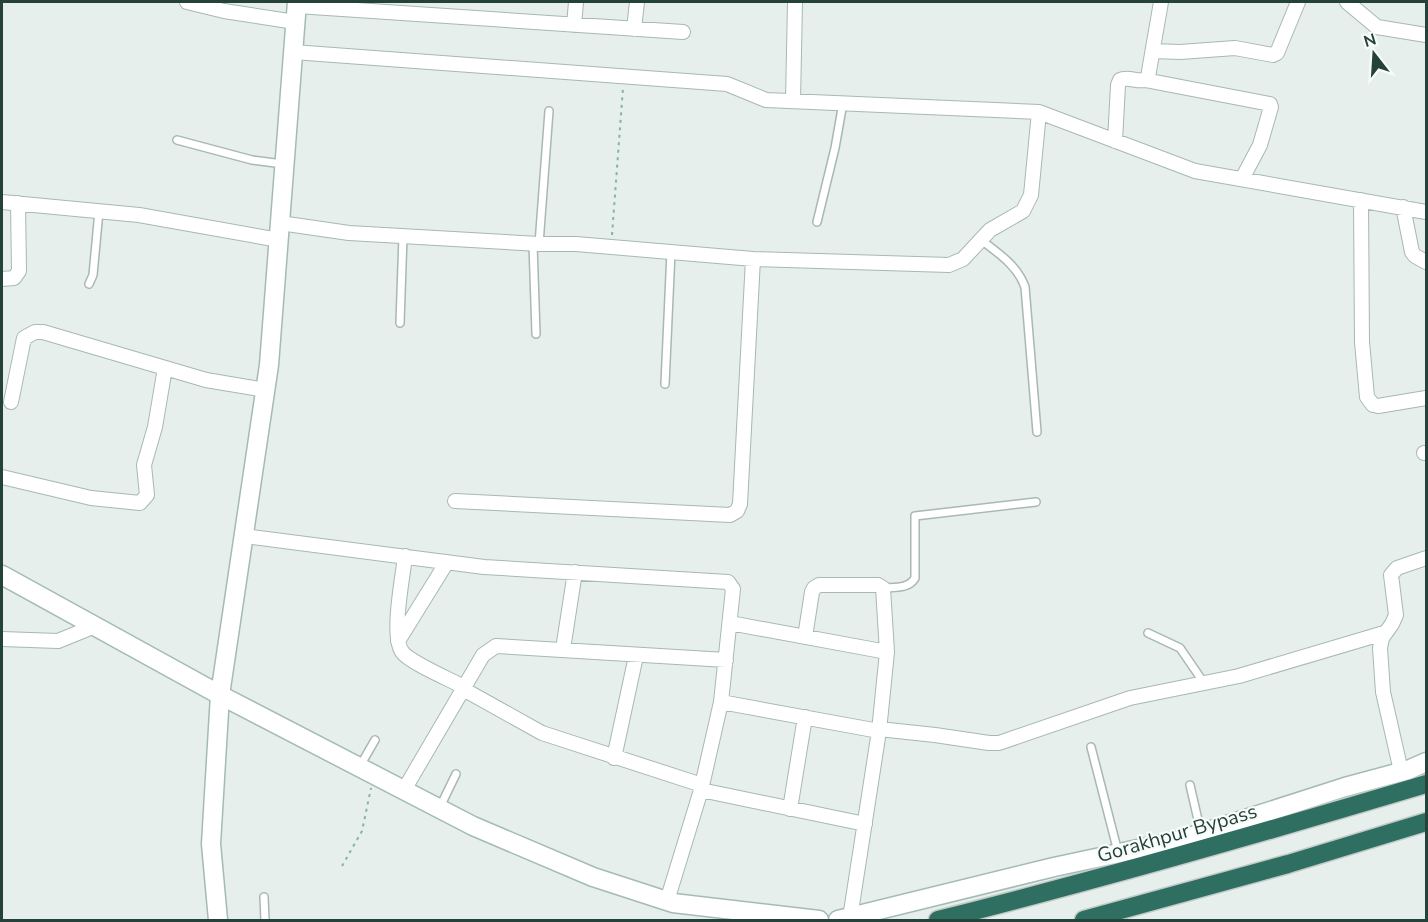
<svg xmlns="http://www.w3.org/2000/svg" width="1428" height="922" viewBox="0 0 1428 922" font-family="'Nunito Sans',sans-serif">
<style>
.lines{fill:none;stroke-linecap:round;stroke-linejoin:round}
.lane-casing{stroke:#a8b8b2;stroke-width:10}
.street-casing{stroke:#a8b8b2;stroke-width:16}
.secondary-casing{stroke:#a4bbb3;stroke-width:21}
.highway-casing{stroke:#c2cac8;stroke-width:21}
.path{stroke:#86b3a5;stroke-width:2;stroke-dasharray:3 4.5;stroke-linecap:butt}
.lane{stroke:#fff;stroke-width:7}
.street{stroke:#fff;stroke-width:14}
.secondary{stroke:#fff;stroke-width:18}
.highway{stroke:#2f6f62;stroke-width:18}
.labels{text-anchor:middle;stroke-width:4.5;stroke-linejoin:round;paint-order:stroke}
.street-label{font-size:20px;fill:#24423a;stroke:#f7fbf9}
</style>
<rect width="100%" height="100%" fill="#e6efeb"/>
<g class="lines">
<defs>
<path id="lane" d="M177,140L252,160L283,164
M817,222L835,148L843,103
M980,239C998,253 1017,265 1025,287L1037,432
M533,244L536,334
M539,244L549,111
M89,284L93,275L99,211
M400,323L403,236
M665,384L671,252
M883,588C894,587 909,589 915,578V516L1036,502
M1148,633L1180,648L1204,683
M1091,747L1118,852
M360,766L375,740
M1190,785L1201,833
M440,807L456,774
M264,897L265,920"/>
<path id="street" d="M187,2L224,11L295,22
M1347,2L1377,27L1426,35
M297,6L683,32
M574,25L576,2
M634,29L637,2
M1153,51L1180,52L1235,48L1273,55L1277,53L1298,2
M293,52L727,84L766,100L1039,112L1195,171L1426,212
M1145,80L1270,104L1271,107L1260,145L1242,179
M793,101L795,2
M1115,141L1118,85L1120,80C1128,76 1137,82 1145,80L1148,77L1161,2
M1361,200L1362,342L1367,397L1373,405L1378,406L1426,398
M2,202L139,215L279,240
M1403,207L1412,252L1415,256L1426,262
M280,223L349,233L539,244H576L753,259L949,265L963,259L990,230L1023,211L1031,195L1039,112
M2,279L14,278L19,271L18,203
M11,402L24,338L35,332H43L206,380L266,390
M1424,453H1426
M2,477L91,498L140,503L147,495L144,465L155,427L165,368
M455,501L730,515L737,511L740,504L753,259
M244,536L484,567L728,582L733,589L721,702L701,790L667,901
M405,556C403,577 390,638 403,653C413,664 449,679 464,687
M730,623L887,652
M805,637L812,592L814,588L819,585H878L883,588L887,652L879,731L850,918
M2,639L58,641L95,626
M398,641L447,562
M563,649L575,572
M463,689L542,733L702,785
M721,702L879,731
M879,729L935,735L989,743H999L1130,698L1239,676L1384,633
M614,758L636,656
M1401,771L1383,692L1380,648L1382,638L1392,624L1396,615L1391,575L1397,568L1426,558
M404,790L483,655L496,646L726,660
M701,790L865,824
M790,809L805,717"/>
<path id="secondary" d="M2,575L220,695L473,826L593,877L673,903L819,920
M218,920L211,844L220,695L269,365L297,2
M838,920L1054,867L1180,840L1345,787L1408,770L1426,762"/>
<path id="highway" d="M938,920C1102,879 1265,832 1426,784
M1084,920L1288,864L1426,822"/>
</defs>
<!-- lane casing -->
<use href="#lane" class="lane-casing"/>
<!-- street casing -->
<use href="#street" class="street-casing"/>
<!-- secondary casing -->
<use href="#secondary" class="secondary-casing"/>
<!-- highway casing -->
<use href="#highway" class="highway-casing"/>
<!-- path -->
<path class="path" d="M612,235L623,88
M342,866L362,831L371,788"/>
<!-- lane -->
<use href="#lane" class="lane"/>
<!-- street -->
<use href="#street" class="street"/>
<!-- secondary -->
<use href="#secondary" class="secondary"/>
<!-- highway -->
<use href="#highway" class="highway"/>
</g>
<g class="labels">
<!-- street labels -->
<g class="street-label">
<text transform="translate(1177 833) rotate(-16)" y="7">Gorakhpur Bypass</text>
</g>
</g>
<!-- border -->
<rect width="1428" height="922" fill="none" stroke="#24423a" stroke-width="6"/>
<!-- north arrow -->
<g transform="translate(1374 54) rotate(343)" stroke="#f7fbf9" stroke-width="4.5" paint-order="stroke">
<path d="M0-4.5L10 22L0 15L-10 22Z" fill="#24423a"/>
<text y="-9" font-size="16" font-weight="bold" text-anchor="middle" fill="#24423a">N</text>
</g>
</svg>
